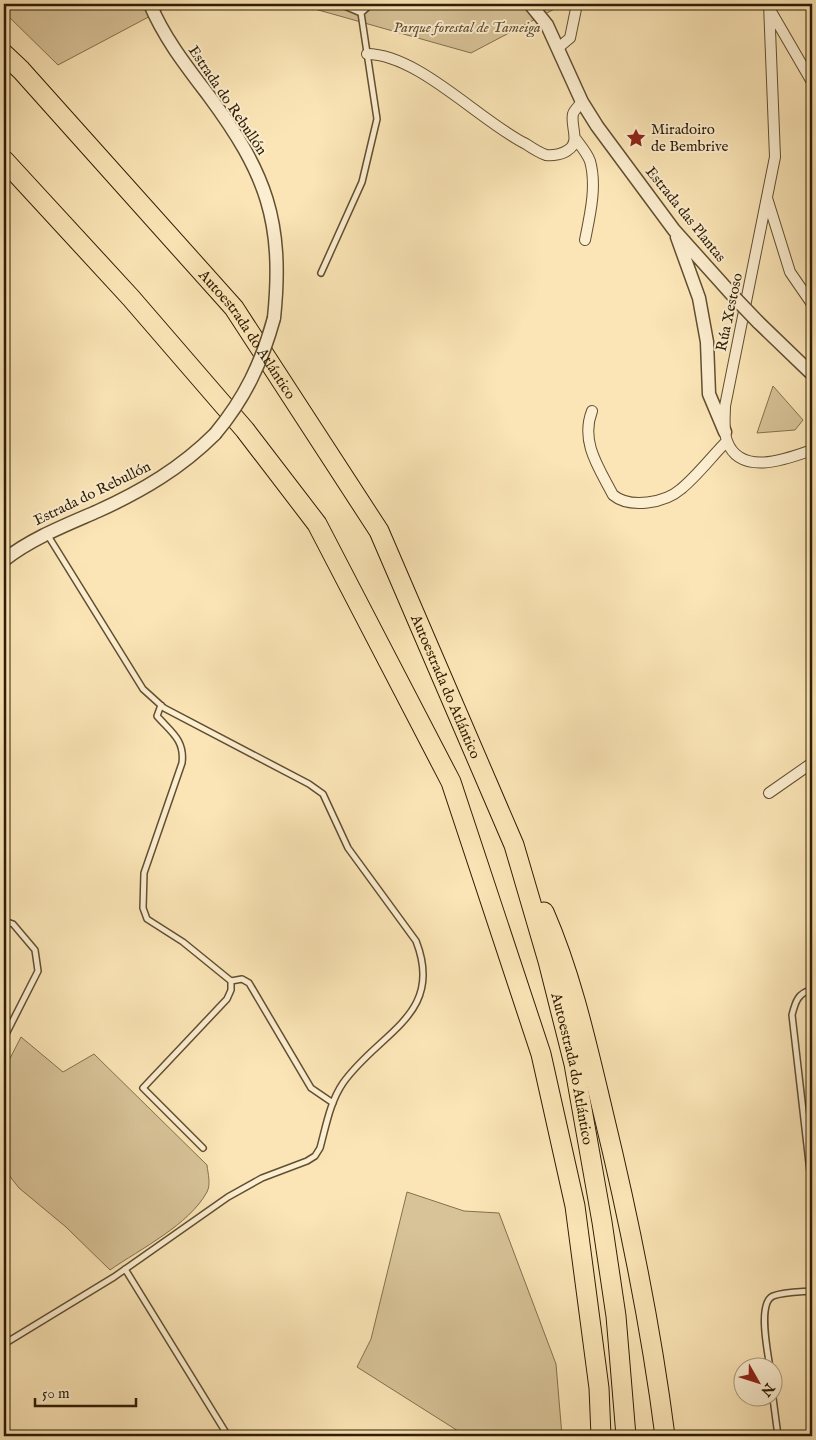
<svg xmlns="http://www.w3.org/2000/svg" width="816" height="1440" viewBox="0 0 816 1440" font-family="'IM FELL English',serif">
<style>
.green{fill:#d8c398;stroke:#83704e}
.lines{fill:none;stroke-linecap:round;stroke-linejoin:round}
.service-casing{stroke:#614f31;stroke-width:8}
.minor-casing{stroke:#614f31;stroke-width:12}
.tertiary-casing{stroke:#614f31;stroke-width:15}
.motorway-casing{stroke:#2e1d05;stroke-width:21}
.service{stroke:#fceed0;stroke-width:5}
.minor{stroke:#fceed0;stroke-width:10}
.tertiary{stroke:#fceed0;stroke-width:12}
.motorway{stroke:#fbe5b6;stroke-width:19}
.tertiary-bridge-casing{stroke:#614f31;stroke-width:15;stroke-linecap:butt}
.tertiary-bridge{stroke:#fceed0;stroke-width:12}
.labels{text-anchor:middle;stroke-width:4;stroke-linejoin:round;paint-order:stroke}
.park-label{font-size:15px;font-style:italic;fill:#614f31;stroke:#fceed0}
.street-label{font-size:15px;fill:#2e1d05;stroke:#fceed0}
.poi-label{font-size:15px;fill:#2e1d05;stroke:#fceed0;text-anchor:start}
</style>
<rect width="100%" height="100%" fill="#fbe5b6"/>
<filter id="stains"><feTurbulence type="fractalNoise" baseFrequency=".004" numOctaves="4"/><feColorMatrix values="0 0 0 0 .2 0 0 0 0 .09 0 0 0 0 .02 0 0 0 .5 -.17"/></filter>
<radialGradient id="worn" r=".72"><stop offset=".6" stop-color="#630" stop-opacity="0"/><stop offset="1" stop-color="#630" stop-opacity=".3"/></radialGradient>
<!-- green -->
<path class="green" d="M4,4H173L58,65L4,12Z
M297,4H564L471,53Z
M773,386L803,420L795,430L757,433Z
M21,1037L63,1072L94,1054L207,1165C208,1174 211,1184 207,1192C189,1225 140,1249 110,1270L66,1227L19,1188L4,1169V1070Z
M407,1192L464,1211L499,1213L556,1364L562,1436H466L357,1367L371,1339Z"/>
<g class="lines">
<defs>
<path id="service" d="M340,4L361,13
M361,13L371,4
M321,273L362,182L377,119L361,13
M161,705L157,716C171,732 185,740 182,763L144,873L143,908L147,919L183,942L231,981V990L227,999L143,1088L203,1148
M4,921L13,924L35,950L38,971L4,1038
M231,981L242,979L249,983L311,1088L333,1103
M812,990C798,992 795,1003 792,1015L812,1189
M125,1269L228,1436
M4,1344L114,1277L228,1197L262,1178L307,1161L315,1156L320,1148C326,1126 330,1102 343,1083C379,1032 445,1015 416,941L348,848L323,794L309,784L164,708L143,689L47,534
M770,1368C768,1353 757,1303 773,1296C784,1292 800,1292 812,1291
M773,1398L778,1436"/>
<path id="minor" d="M769,4L775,157L725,406C725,416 723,430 727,441C740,477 787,459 812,450
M769,8L812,82
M558,48L570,38L577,4
M367,54C418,54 481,122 526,144C532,148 540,153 546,155C553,156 563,154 568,150C581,142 570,126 573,114C574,110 579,106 582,102
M575,138C580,145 587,153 590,161C597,186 590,215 585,240
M767,198L790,272L812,304
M592,411C580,442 599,468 613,495C630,509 665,503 681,489C698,475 712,456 727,441
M769,793L812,763"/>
<path id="tertiary" d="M150,4C164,38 187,67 209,96C266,173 284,221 274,318
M530,4L547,25L582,102L597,126L674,230L735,298
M677,237L699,298L707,342L709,394L725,432
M758,322L812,374
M4,560C32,538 66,525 98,511C142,491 181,468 215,434"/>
<g id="motorway">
<path id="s1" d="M4,54L21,70L234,308L379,531L514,845L548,961L574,1064L602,1222L616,1316L626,1436"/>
<path d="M4,160L131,298L245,430L317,524L451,782L541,1054L575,1206L599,1388L601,1436"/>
<path d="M544,912C572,976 587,1045 603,1112C629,1219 651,1327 665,1436"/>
</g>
</defs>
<!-- service casing -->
<use href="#service" class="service-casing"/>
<!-- minor casing -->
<use href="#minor" class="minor-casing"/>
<!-- tertiary casing -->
<use href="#tertiary" class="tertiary-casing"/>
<!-- motorway casing -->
<use href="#motorway" class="motorway-casing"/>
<!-- service -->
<use href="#service" class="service"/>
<!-- minor -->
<use href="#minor" class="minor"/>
<!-- tertiary -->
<use href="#tertiary" class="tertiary"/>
<!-- motorway -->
<use href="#motorway" class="motorway"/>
<defs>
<path id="tertiary-bridge" d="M735,298L758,322
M215,434C245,398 262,362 274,318"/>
</defs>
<!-- tertiary-bridge casing -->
<use href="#tertiary-bridge" class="tertiary-bridge-casing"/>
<!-- tertiary-bridge -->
<use href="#tertiary-bridge" class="tertiary-bridge"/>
</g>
<!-- icons -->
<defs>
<symbol id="sight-bare" viewBox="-9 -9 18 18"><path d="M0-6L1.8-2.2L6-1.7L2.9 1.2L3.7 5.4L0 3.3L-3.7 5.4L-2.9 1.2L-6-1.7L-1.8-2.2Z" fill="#8f2418" stroke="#fceed0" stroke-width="2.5" paint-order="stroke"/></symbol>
</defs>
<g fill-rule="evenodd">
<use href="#sight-bare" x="622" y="124" width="28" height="28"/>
</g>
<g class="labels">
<!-- park labels -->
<g class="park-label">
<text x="467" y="32">Parque forestal de Tameiga</text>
</g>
<!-- street labels -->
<g class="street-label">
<text transform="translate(228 100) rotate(56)" y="5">Estrada do Rebullón</text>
<text transform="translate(686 214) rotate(51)" y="5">Estrada das Plantas</text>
<text transform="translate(729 312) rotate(-78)" y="5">Rúa Xestoso</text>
<text dy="5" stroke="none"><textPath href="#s1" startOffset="372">Autoestrada do Atlántico</textPath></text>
<text transform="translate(92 493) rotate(-26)" y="5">Estrada do Rebullón</text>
<text dy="5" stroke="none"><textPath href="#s1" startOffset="778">Autoestrada do Atlántico</textPath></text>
<text dy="5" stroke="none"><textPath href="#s1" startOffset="1182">Autoestrada do Atlántico</textPath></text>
</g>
<!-- poi labels -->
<g class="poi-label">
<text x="651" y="134">Miradoiro<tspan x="651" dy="17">de Bembrive</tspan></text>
</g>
</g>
<!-- margin -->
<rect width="816" height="1440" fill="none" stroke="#fbe5b6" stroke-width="20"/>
<rect x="5" y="5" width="806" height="1430" fill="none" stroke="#2e1d05" stroke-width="2.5"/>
<rect x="10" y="10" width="796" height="1420" fill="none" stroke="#2e1d05"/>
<!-- north arrow -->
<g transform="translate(758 1382) rotate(129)"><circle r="24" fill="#fceed0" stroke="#aa9a7f"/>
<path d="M0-4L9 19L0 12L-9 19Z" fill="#8f2418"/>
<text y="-8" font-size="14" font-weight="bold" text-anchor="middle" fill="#2e1d05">N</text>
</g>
<!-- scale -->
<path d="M35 1398v8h101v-8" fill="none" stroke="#2e1d05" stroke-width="2.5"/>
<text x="42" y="1398" font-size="15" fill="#2e1d05" stroke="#fceed0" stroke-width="4" paint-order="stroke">50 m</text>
<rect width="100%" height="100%" filter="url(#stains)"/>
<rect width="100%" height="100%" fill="url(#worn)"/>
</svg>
